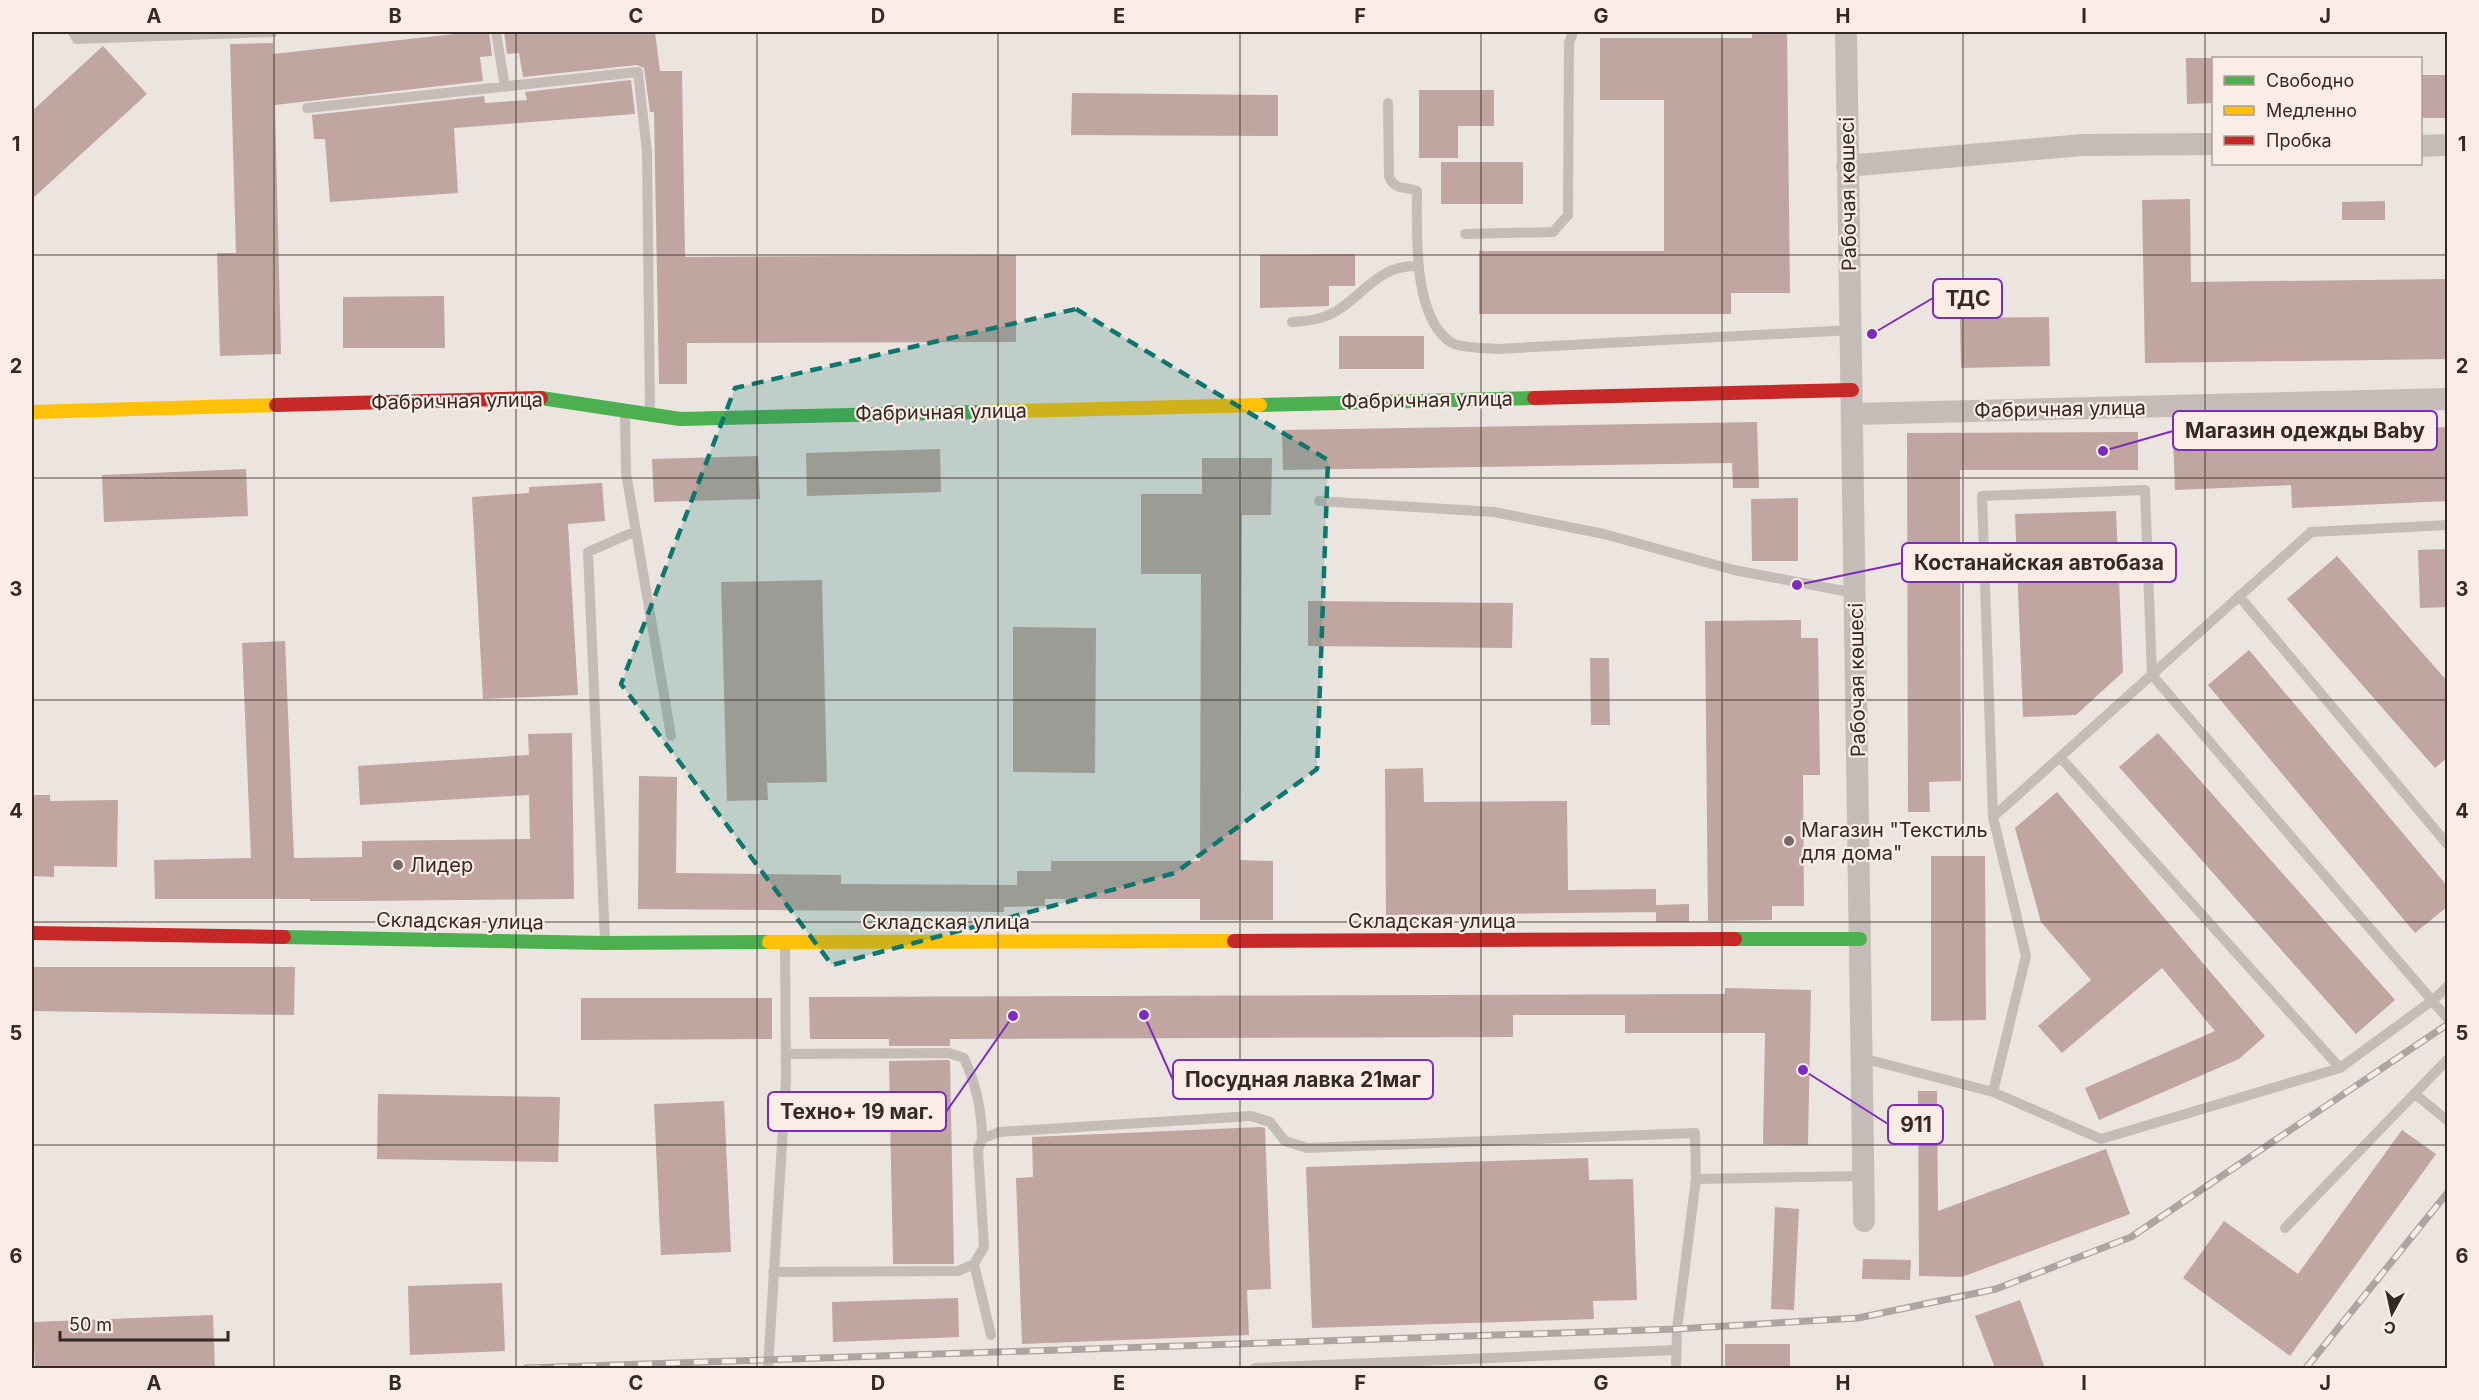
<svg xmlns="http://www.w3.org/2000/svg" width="2479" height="1400" viewBox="0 0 2479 1400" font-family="Inter,sans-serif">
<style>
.building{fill:#c0a5a0}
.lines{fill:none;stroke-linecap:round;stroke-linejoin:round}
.lane{stroke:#c5bcb8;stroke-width:10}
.street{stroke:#c5bcb8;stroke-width:22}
.fast{stroke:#4caf50;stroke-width:14}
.slow{stroke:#ffc107;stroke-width:14}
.jam{stroke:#c62828;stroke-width:14}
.rail-casing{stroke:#aca5a2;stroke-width:7}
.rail{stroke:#faede5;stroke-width:4.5;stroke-dasharray:14;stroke-linecap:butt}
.marked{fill:#0f766e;fill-opacity:0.2;stroke:#0f766e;stroke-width:4.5;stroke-dasharray:12 8;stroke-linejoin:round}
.grid{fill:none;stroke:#352926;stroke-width:1.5;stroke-opacity:0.55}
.poi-dot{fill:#756a67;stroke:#faede5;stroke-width:2}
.labels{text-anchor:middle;stroke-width:4.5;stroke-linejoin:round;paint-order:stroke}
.street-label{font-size:20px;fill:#352926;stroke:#faede5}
.poi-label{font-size:20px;fill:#352926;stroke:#faede5;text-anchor:start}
.leader{fill:none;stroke:#7b2cbf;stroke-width:2}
.callout-dot{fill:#7b2cbf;stroke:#faede5;stroke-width:2}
.callout{fill:#faede5;stroke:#7b2cbf;stroke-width:2}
.callout-label{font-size:21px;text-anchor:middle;font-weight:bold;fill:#352926}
.neatline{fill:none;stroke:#352926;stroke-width:2}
.grid-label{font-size:20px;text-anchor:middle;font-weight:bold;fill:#352926}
</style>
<rect width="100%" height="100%" fill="#ece4df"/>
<!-- building -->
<path class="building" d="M473,32H489L492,56L480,57L483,81L275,105L281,354L220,356L217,253H236L230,44L273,43V54Z
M504,32H655L660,71H682L685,257L1016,255V342L687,343V384H659L654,112H650L644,68L637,65L523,77L519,53L507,54Z
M1752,32H1787L1790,293H1731V314H1479V251H1664V100H1600V38H1752Z
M103,46L147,94L32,199V111Z
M2186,58H2214V103L2187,104Z
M2421,75H2448V118H2421Z
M631,80L635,114L454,128L458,193L330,202L325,139H314L312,115L484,96L485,103L527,100L525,92Z
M1419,90H1494V126H1458V158H1419Z
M1072,93L1278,95V136L1071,135Z
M1441,162H1523V204H1441Z
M2190,199L2191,282L2448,279V359L2145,363L2142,200Z
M2385,201V220H2342V202Z
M1355,254V286H1329V306L1260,308V255Z
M444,296L445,348H343V297Z
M2049,317L2050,366L1961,368L1960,318Z
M1339,336H1424V369H1339Z
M1757,422L1759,488H1733L1732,463L1283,470L1282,430Z
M2448,427V501L2292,508L2291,485L2175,490L2173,438Z
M2138,432V470H1960L1961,781L1929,782L1930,812H1908L1907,433Z
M940,449L941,492L807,496L806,453Z
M758,456L760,499L654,502L652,459Z
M1202,458H1272L1271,515H1242L1240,860L1273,861V920H1200V899H1045V906L1004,907V912L638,909L639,776L677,777L676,873L841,875V884L1017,885V871H1051V861H1200L1201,574H1141V494H1202Z
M246,469L248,516L104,522L102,475Z
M602,483L605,521L568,524L578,695L483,699L472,497L529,493V487Z
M1798,498V561H1752L1751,499Z
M2116,511L2123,672L2076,715L2023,717L2015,514Z
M2448,549V607L2420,608L2418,550Z
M2337,556L2448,682V757L2435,768L2287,599Z
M822,580L827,782L767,783L768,800L727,801L721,582Z
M1308,601L1513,603L1512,648L1308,646Z
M1801,620V638H1818L1820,775H1803L1804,906H1772V920L1708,921L1705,621Z
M1013,627L1096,628L1095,773L1013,772Z
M285,641L294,858L362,857V841L530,839L529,795L360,805L358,766L529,755L528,734L572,733L574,899L362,901H310V899H155L154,860L251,858L242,643Z
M2249,650L2448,887V906L2415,933L2208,685Z
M1590,658H1609L1610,725H1591Z
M2158,733L2395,1000L2356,1034L2119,767Z
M1423,768L1424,802L1567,801L1568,890L1656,889V912L1386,915L1385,769Z
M2057,792L2265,1036L2239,1059L2099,1120L2085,1088L2215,1031L2162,968L2062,1053L2038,1026L2091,980L2041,922L2015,828Z
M32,795H50V801L118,800L117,867L54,866V877L32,876Z
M1931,856H1985L1986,1020L1931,1021Z
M1689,904V922H1656V905Z
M32,967H295L294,1015L32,1011Z
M1725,988L1811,990L1808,1145L1763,1144L1765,1033H1625V1015H1513V1037L950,1039V1046H889V1039H810L809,997L1725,994Z
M581,998H772V1039L581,1040Z
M948,1060L950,1061L954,1264H893L889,1061Z
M1918,1091H1937L1938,1211L2106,1149L2130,1214L1962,1277L1919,1276Z
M378,1094L560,1097L558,1162L377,1159Z
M724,1101L731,1252L661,1255L654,1104Z
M1261,1127L1265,1128L1271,1289L1247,1290L1249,1335L1022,1344L1016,1178L1033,1177L1032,1137Z
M2402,1130L2436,1154L2290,1356L2183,1278L2224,1221L2298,1274Z
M1588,1158L1589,1180L1633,1179L1637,1300L1593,1301L1594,1319L1312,1328L1306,1167Z
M1775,1207L1799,1209L1794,1310L1771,1309Z
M1863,1259L1911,1260L1910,1280L1862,1279Z
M502,1283L505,1351L410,1355L408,1286Z
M958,1298L959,1337L833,1342L832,1302Z
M2020,1300L2045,1368H1995L1975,1316Z
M213,1315L215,1368H35L33,1322Z
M1725,1344H1790V1368H1725Z"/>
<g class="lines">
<!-- lane -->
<path class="lane" d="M73,32L77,39L273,32
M496,32L505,87
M1388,103L1389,176C1394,191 1406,186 1417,191C1417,233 1412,318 1452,343C1460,348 1487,348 1497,349L1851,330
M307,108L638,72L647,152L650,411
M1465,234L1553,232L1568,215L1569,43L1573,32
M1292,322C1309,321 1326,319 1341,308C1368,289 1382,265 1417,266
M625,414L626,473L671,736
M1319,501L1494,512L1604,534L1734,570L1855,593
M2239,596L2448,845
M2060,757L2340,1068
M1993,817L2311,532L2448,525
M605,940L588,552L636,531
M786,1054L949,1053L964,1058C976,1084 982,1111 982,1139
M1862,1058L1993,1092L2101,1139L2340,1068L2433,1000L2448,986
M1993,1092L2026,956L1993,817L1982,496L2145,490L2152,675L2448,1019
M2415,1094L2448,1121
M1696,1179L1864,1176
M2285,1228L2448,1059
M974,1264L991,1335
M773,1272L958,1271L974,1264L984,1247L978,1150L982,1139L999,1132L1251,1116L1270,1122L1285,1141L1307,1148L1695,1133L1696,1179L1677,1329L1676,1368
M768,1368L786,1080L785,943
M1255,1368L1675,1350"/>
<!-- street -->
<path class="street" d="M1846,32L1864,1221
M2420,146L2448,145
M1847,166L2082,145L2214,144
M1853,414L2448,399"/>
<!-- fast -->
<path class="fast" d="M541,398L680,419L981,412
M1260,405L1534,398
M284,937L605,943L769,942
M1735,939H1860"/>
<!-- slow -->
<path class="slow" d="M32,412L276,405
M981,412L1260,405
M769,942L1234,941"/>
<!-- jam -->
<path class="jam" d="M1534,398L1852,390
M276,405L541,398
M32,933L284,937
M1234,941L1735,939"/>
<defs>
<path id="rail" d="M526,1368L1677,1329L1858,1318L1996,1289L2131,1237L2448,1024
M2306,1368L2448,1192"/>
</defs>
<!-- rail casing -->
<use href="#rail" class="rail-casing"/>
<!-- rail -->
<use href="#rail" class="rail"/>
</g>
<!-- marked area -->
<path class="marked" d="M1076,309L1328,460L1317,769L1175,873L832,965L621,684L735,388Z"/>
<!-- grid -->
<path class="grid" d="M274,32V1368M516,32V1368M757,32V1368M998,32V1368M1240,32V1368M1481,32V1368M1722,32V1368M1963,32V1368M2205,32V1368M32,255H2448M32,478H2448M32,700H2448M32,922H2448M32,1145H2448"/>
<!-- markers -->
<g class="poi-dot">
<circle cx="1789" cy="841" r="6"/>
<circle cx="398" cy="865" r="6"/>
</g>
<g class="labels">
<!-- street labels -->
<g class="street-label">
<text transform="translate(1848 194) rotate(-91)" y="7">Рабочая көшесі</text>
<text transform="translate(1427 400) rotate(-1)" y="7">Фабричная улица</text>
<text transform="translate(457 401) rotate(-1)" y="7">Фабричная улица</text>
<text transform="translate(2060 409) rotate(-1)" y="7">Фабричная улица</text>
<text transform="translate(941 412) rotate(-1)" y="7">Фабричная улица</text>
<text transform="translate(1857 680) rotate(-91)" y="7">Рабочая көшесі</text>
<text transform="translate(460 921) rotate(1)" y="7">Складская улица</text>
<text x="1432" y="928">Складская улица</text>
<text x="946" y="929">Складская улица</text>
</g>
<!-- poi labels -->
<g class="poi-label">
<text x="1801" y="837">Магазин "Текстиль<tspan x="1801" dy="23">для дома"</tspan></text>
<text x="410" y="872">Лидер</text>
</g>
</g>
<!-- callouts -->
<path class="leader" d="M1872 334L1933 298M2103 451L2173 431M1797 585L1902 563M1144 1015L1173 1080M1013 1016L946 1112M1803 1070L1888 1124"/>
<g class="callout-dot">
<circle cx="1872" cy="334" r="6"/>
<circle cx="2103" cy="451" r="6"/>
<circle cx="1797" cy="585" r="6"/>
<circle cx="1144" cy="1015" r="6"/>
<circle cx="1013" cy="1016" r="6"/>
<circle cx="1803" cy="1070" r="6"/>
</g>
<g class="callout">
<rect x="1933" y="279" width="69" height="39" rx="6"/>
<rect x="2173" y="411" width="264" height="39" rx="6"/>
<rect x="1902" y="543" width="274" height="39" rx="6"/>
<rect x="1173" y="1060" width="260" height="39" rx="6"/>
<rect x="768" y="1092" width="178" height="39" rx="6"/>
<rect x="1888" y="1105" width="55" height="39" rx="6"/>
</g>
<g class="callout-label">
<text x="1968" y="306">ТДС</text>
<text x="2305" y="438">Магазин одежды Baby</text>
<text x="2039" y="570">Костанайская автобаза</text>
<text x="1303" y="1087">Посудная лавка 21маг</text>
<text x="857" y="1119">Техно+ 19 маг.</text>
<text x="1916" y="1132">911</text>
</g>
<!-- border -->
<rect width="2479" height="1400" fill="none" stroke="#faede5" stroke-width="66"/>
<!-- legend -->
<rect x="2212" y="57" width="210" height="108" fill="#faede5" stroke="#ab9f99" stroke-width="1.5"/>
<rect x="2224" y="76" width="30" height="9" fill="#4caf50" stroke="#ab9f99" stroke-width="1.5"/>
<text x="2266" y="87" font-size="18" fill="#352926">Свободно</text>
<rect x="2224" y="106" width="30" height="9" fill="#ffc107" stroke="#ab9f99" stroke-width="1.5"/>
<text x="2266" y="117" font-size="18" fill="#352926">Медленно</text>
<rect x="2224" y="136" width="30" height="9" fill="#c62828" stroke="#ab9f99" stroke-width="1.5"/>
<text x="2266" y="147" font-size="18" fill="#352926">Пробка</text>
<!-- north arrow -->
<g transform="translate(2392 1313) rotate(188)" stroke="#faede5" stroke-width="4.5" paint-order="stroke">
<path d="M0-4.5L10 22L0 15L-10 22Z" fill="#352926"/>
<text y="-9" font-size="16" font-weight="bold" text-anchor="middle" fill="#352926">С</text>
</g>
<!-- scale -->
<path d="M60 1331v9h168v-9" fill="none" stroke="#352926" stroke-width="3"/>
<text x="69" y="1331" font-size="18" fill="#352926" stroke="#faede5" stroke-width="4.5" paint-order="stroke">50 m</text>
<rect x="33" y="33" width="2413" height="1334" class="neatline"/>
<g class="grid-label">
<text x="154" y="23">A</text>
<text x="395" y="23">B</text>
<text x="636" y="23">C</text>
<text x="878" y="23">D</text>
<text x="1119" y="23">E</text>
<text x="1360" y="23">F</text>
<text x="1601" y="23">G</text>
<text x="1843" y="23">H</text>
<text x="2084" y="23">I</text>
<text x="2325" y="23">J</text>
<text x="16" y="151">1</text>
<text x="2462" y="151">1</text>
<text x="16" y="373">2</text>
<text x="2462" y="373">2</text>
<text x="16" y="596">3</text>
<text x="2462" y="596">3</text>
<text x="16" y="818">4</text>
<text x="2462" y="818">4</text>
<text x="16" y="1040">5</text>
<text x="2462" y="1040">5</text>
<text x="16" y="1263">6</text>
<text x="2462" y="1263">6</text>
<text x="154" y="1390">A</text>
<text x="395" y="1390">B</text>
<text x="636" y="1390">C</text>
<text x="878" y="1390">D</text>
<text x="1119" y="1390">E</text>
<text x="1360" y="1390">F</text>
<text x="1601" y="1390">G</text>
<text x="1843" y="1390">H</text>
<text x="2084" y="1390">I</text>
<text x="2325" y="1390">J</text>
</g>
</svg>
